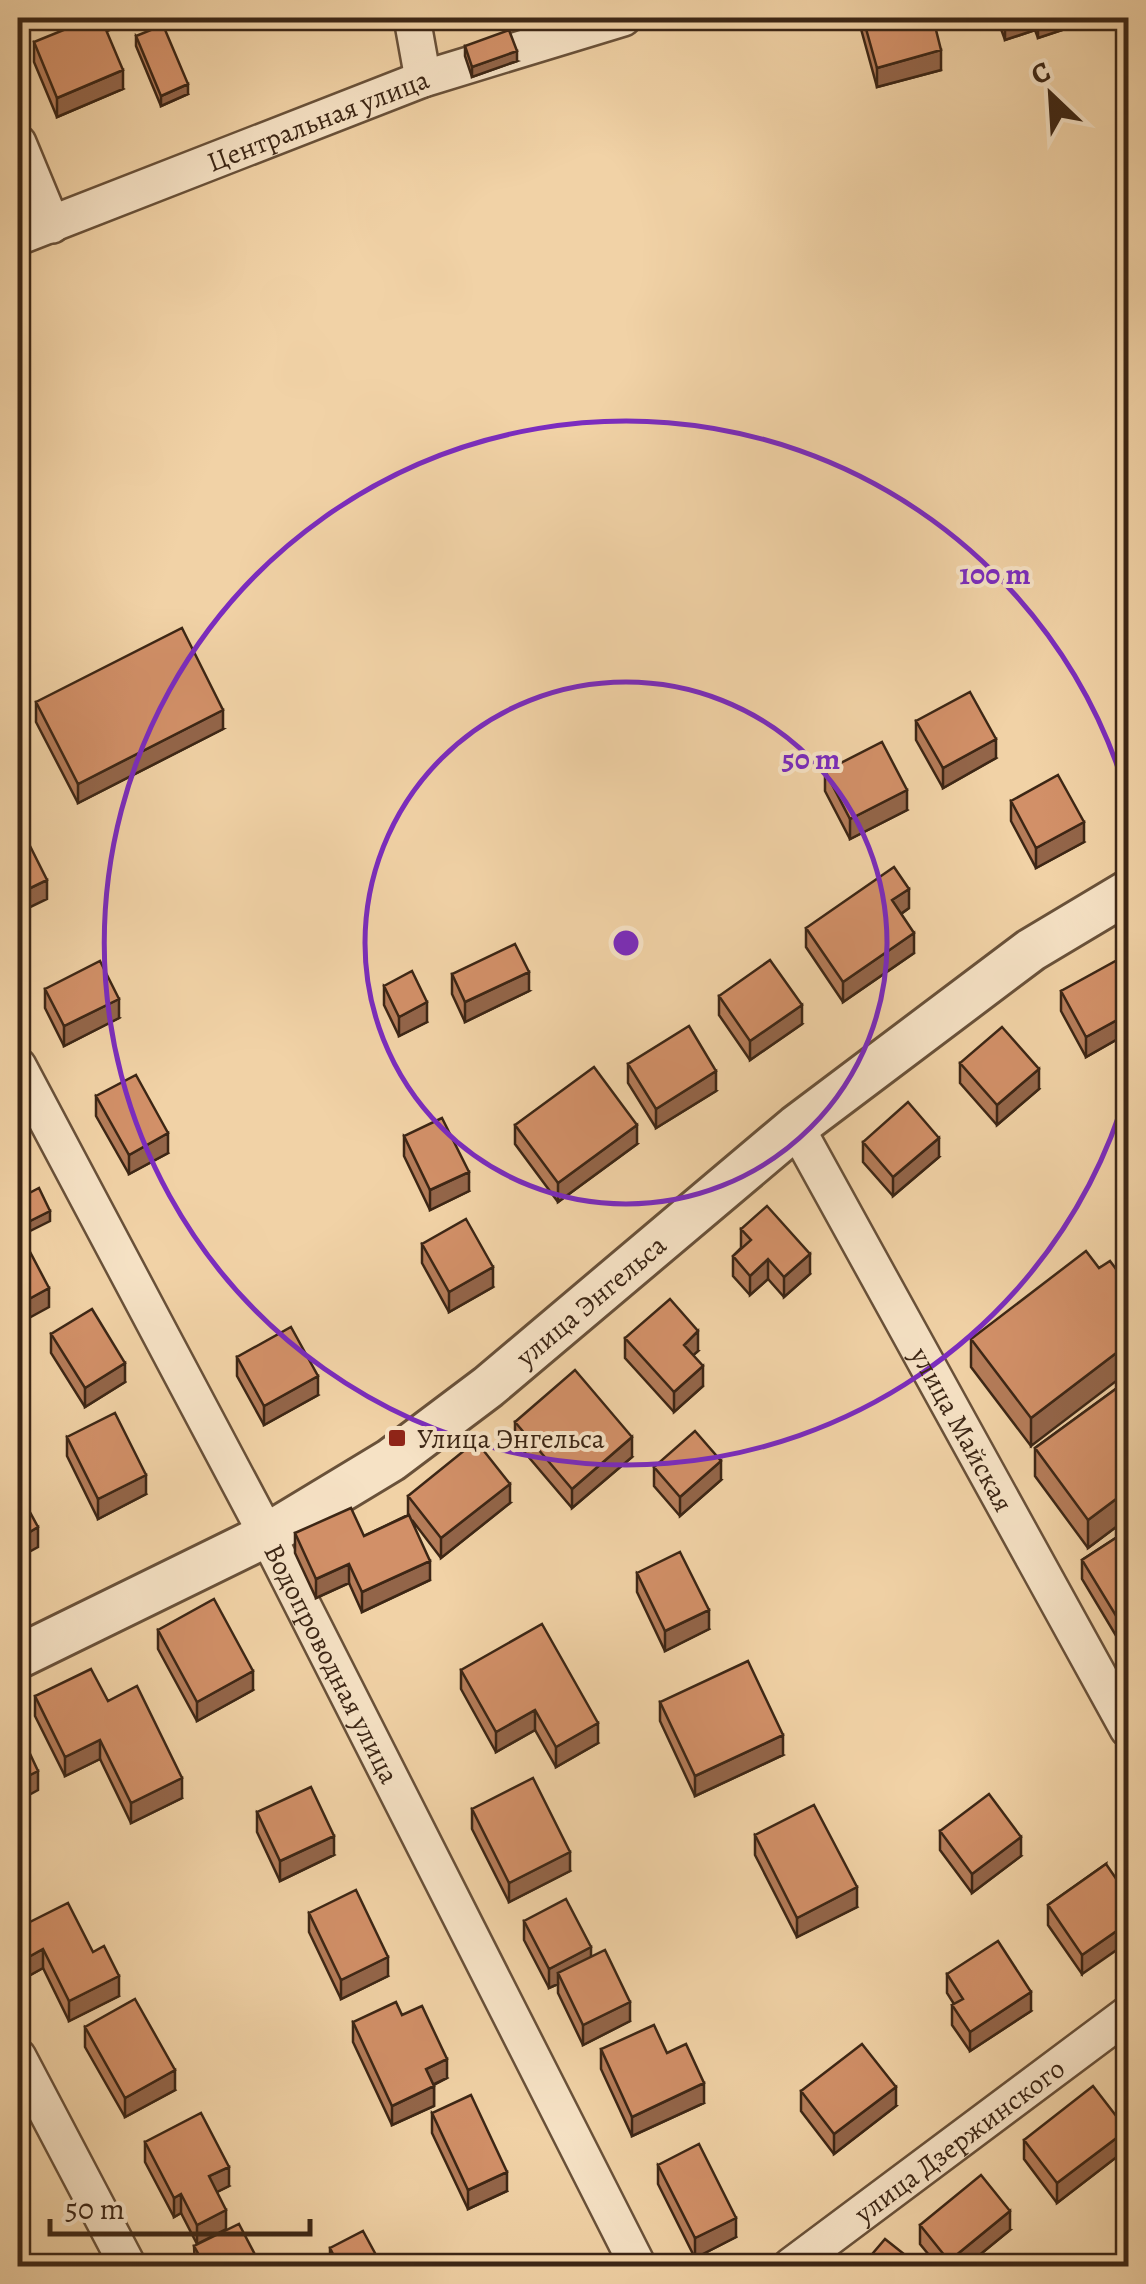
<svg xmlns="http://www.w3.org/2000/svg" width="1146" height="2284" viewBox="0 0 1146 2284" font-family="Alegreya,serif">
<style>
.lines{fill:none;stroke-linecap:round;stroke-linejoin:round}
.minor-casing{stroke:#695139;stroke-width:40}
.tertiary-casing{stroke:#695139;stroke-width:48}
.minor{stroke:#f6e2c5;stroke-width:35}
.tertiary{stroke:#f6e2c5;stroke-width:42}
.wall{fill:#b57c59;stroke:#3c2615;stroke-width:2.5}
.shaded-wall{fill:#936549;stroke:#3c2615;stroke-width:2.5}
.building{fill:#d29068;stroke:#3c2615;stroke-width:2.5}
.ring{fill:none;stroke:#7b2cbf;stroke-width:5}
.poi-dot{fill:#8f2418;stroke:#f6e2c5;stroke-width:4}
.labels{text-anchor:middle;stroke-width:8;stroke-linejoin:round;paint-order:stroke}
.street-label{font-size:28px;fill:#3c2615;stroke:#f6e2c5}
.poi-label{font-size:28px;fill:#3c2615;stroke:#f6e2c5;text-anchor:start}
.centre{fill:#7b2cbf;stroke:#f6e2c5;stroke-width:5}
.ring-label{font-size:30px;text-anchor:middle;font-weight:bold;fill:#7b2cbf;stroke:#f6e2c5;stroke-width:8;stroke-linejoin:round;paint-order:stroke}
</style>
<rect width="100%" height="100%" fill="#f1d2a6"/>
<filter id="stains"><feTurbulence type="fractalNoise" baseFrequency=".002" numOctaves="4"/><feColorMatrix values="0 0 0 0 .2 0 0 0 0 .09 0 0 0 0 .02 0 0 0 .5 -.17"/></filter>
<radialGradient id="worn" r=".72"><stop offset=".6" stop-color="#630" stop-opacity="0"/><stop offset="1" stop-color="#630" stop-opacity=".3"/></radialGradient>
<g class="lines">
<defs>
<g id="minor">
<path d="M412,18L423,79"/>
<path d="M18,143L52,225"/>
<path id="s1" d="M18,237L423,79L623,18"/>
<path id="s2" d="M18,1066L267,1535L638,2266"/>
<path id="s3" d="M796,1127L1128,1729"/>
<path d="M18,2057L128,2266"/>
<path id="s4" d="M791,2266L1128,2014"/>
</g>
<g id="tertiary">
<path id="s5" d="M18,1657L267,1535L391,1460L488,1387L796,1127L1031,950L1128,892"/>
</g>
</defs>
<!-- minor casing -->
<use href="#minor" class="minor-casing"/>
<!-- tertiary casing -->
<use href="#tertiary" class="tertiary-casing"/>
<!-- minor -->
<use href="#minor" class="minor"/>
<!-- tertiary -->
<use href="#tertiary" class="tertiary"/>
</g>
<!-- wall -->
<path class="wall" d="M858,18H933L941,70L877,87Z
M997,18H1083V23L1038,38L1035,30L1005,40Z
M136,36L188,94L161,106L136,46Z
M34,42L123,89L57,117L34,62Z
M465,46L517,61L472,77L465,56Z
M36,702L223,729L78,803L36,722Z
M916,721L996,758L943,788L916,740Z
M825,771L907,810L850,839L825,791Z
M1011,801L1084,842L1036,868L1011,821Z
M909,908L901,914L914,953L843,1002L806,947V928Z
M1128,971V1033L1086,1057L1061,1011V991Z
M452,974L529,991L465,1022L452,994Z
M384,986L427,1022L399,1036L384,1005Z
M45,989L119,1018L64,1046L45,1008Z
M719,996L802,1024L750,1060L719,1015Z
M960,1063L1039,1089L997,1125L960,1083Z
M628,1064L716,1091L656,1128L628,1083Z
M96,1096L168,1153L129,1174L96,1116Z
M515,1125L637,1144L558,1202L515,1144Z
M404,1136L469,1191L430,1210L404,1156Z
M863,1142L939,1157L893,1196L863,1162Z
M741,1229L810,1274L784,1297L768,1279L750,1295L733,1276V1256L741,1248Z
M422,1244L493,1287L449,1312L422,1263Z
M1099,1268L1031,1446L971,1367V1339Z
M51,1334L125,1382L85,1407L51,1353Z
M625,1338L698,1351L693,1355L703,1386L674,1412L625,1358Z
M237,1357L318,1395L264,1425L237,1376Z
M1128,1380V1518L1088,1548L1035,1476V1448Z
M515,1422L632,1457L572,1508L515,1441Z
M67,1437L146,1494L98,1519L67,1456Z
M654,1467L721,1480L680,1516L654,1486Z
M408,1496L510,1503L441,1558L412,1520L430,1580L362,1612L349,1583L316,1598L295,1553V1533L364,1536L408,1515Z
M1128,1530L1118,1639L1082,1579V1560Z
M637,1573L709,1629L665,1651L637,1592Z
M158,1630L253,1690L197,1721L158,1649Z
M461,1670L598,1743L556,1767L535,1730L496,1752L461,1689Z
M35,1696L108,1701L182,1798L131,1823L100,1759L65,1776L35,1716Z
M660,1702L783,1755L695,1796L660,1721Z
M472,1809L570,1871L509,1902L472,1829Z
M257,1812L334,1855L280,1881L257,1832Z
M940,1831L1021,1856L972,1893L940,1850Z
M755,1835L857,1907L797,1937L755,1855Z
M1106,1864L1082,1974L1048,1925V1905Z
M309,1913L388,1976L341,1999L309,1932Z
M524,1921L591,1957L630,2021L583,2045L558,1993V1984L549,1988L524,1940Z
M18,1928L93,1952L119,1996L69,2021L43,1968L25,1978L18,1964Z
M947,1974L1031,2011L970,2051L952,2025V2005L954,2004L947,1993Z
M353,2022L447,2078L434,2085V2106L392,2125L353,2042Z
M85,2027L175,2090L125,2117L85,2047Z
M601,2049L667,2053L704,2103L632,2136L601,2069Z
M1128,2064V2105L1118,2092V2073Z
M801,2091L896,2106L834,2154L801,2111Z
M432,2113L507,2191L468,2209L432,2133Z
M1024,2140L1127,2149L1057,2203L1024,2159Z
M145,2142L229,2186L217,2192L197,2244L181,2213L174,2217L145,2162Z
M658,2165L736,2237L695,2258L658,2184Z
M920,2225L1010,2230L966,2266H938L920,2244Z
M194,2246L261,2266H195Z
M330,2248L382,2266H330Z"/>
<!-- shaded-wall -->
<path class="shaded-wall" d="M115,18H138L107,31V21Z
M1014,18H1035V30L1005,40V21Z
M1043,18H1083V23L1038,38V19Z
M941,50V70L877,87V68Z
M517,51V61L472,77V67Z
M123,70V89L57,117V98Z
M188,84V94L161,106V96Z
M223,710V729L78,803V784Z
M996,739V758L943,788V768Z
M907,790V810L850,839V819Z
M1084,822V842L1036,868V848Z
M47,880V899L18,913V894Z
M909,889V908L892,920V900Z
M914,933V953L843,1002V982Z
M529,972V991L465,1022V1002Z
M119,999V1018L64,1046V1026Z
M427,1002V1022L399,1036V1017Z
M802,1005V1024L750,1060V1041Z
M1128,1014V1033L1086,1057V1037Z
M1039,1069V1089L997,1125V1105Z
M716,1071V1091L656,1128V1109Z
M637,1125V1144L558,1202V1183Z
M168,1133V1153L129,1174V1155Z
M939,1138V1157L893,1196V1177Z
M469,1172V1191L430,1210V1190Z
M50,1211V1221L18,1237V1227Z
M810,1254V1274L784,1297V1277Z
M768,1259V1279L750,1295V1276Z
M493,1267V1287L449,1312V1292Z
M49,1288V1307L18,1324V1305Z
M1128,1296V1324L1121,1302Z
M698,1331V1351L684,1364V1345Z
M1128,1344V1372L1031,1446V1418Z
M125,1363V1382L85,1407V1388Z
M703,1366V1386L674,1412V1392Z
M318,1376V1395L264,1425V1406Z
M632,1437V1457L572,1508V1489Z
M721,1461V1480L680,1516V1497Z
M146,1475V1494L98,1519V1499Z
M510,1484V1503L441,1558V1538Z
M1128,1490V1518L1088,1548V1520Z
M38,1527V1547L18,1558V1539Z
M430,1561V1580L362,1612V1592Z
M349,1564V1583L316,1598V1579Z
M709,1610V1629L665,1651V1631Z
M1128,1613V1632L1118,1639V1619Z
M253,1671V1690L197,1721V1702Z
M535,1710V1730L496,1752V1732Z
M598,1723V1743L556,1767V1747Z
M783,1735V1755L695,1796V1776Z
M100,1740V1759L65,1776V1757Z
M38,1771V1790L18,1801V1781Z
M182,1778V1798L131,1823V1803Z
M334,1836V1855L280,1881V1861Z
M1021,1837V1856L972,1893V1874Z
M570,1852V1871L509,1902V1883Z
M857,1887V1907L797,1937V1918Z
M1128,1923V1942L1082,1974V1955Z
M591,1947V1967L558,1973V1984L549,1988V1969Z
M43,1949V1968L25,1978V1959Z
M388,1957V1976L341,1999V1980Z
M119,1976V1996L69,2021V2001Z
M1031,1992V2011L970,2051V2032Z
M630,2002V2021L583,2045V2025Z
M447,2059V2078L426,2088V2069Z
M175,2070V2090L125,2117V2098Z
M704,2083V2103L632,2136V2117Z
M434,2086V2106L392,2125V2106Z
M896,2087V2106L834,2154V2134Z
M1127,2130V2149L1057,2203V2183Z
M229,2167V2186L209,2196V2176Z
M507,2172V2191L468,2209V2190Z
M181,2194V2213L174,2217V2198Z
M226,2210V2229L197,2244V2225Z
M1010,2211V2230L966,2266H949V2261Z
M736,2218V2237L695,2258V2238Z"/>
<!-- building -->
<path class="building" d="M93,18H101L123,70L57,98L34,42Z
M863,18H933L941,50L877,68Z
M163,25L188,84L161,96L136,36Z
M509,30L517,51L472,67L465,46Z
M182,628L223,710L78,784L36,702Z
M970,692L996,739L943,768L916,721Z
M882,742L907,790L850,819L825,771Z
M1058,775L1084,822L1036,848L1011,801Z
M20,826L47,880L18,894V827Z
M894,867L909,889L892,900L914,933L843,982L806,928Z
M515,944L529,972L465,1002L452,974Z
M1121,958L1128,971V1014L1086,1037L1061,991Z
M770,960L802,1005L750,1041L719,996Z
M100,961L119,999L64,1026L45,989Z
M412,971L427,1002L399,1017L384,986Z
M689,1026L716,1071L656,1109L628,1064Z
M1002,1027L1039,1069L997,1105L960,1063Z
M594,1067L637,1125L558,1183L515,1125Z
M136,1075L168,1133L129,1155L96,1096Z
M908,1102L939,1138L893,1177L863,1142Z
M442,1118L469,1172L430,1190L404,1136Z
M39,1188L50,1211L18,1227V1199Z
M767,1206L810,1254L784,1277L768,1259L750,1276L733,1256L751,1240L741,1229Z
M466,1219L493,1267L449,1292L422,1244Z
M18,1229L49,1288L18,1305Z
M1086,1251L1099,1268L1110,1261L1128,1285V1296L1121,1302L1128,1312V1344L1031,1418L971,1339Z
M670,1299L698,1331L684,1345L703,1366L674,1392L625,1338Z
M92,1309L125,1363L85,1388L51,1334Z
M291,1327L318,1376L264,1406L237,1357Z
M575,1370L632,1437L572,1489L515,1422Z
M1128,1380V1490L1088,1520L1035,1448Z
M115,1413L146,1475L98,1499L67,1437Z
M695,1431L721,1461L680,1497L654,1467Z
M476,1441L510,1484L441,1538L408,1496Z
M18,1490L38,1527L18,1539Z
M351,1508L364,1536L409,1515L430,1561L362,1592L349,1564L316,1579L295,1533Z
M1128,1530V1613L1118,1619L1082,1560Z
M680,1552L709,1610L665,1631L637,1573Z
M214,1599L253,1671L197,1702L158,1630Z
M542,1624L598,1723L556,1747L535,1710L496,1732L461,1670Z
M748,1661L783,1735L695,1776L660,1702Z
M91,1669L108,1701L137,1686L182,1778L131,1803L100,1740L65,1757L35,1696Z
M18,1728L38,1771L18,1781Z
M533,1778L570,1852L509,1883L472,1809Z
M311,1787L334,1836L280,1861L257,1812Z
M989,1794L1021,1837L972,1874L940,1831Z
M814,1805L857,1887L797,1918L755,1835Z
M1106,1864L1128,1896V1923L1082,1955L1048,1905Z
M356,1890L388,1957L341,1980L309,1913Z
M566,1899L591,1947L549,1969L524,1921Z
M68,1903L93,1952L104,1946L119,1976L69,2001L43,1949L25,1959L18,1944V1928Z
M998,1941L1031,1992L970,2032L952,2005L963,1999L947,1974Z
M605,1950L630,2002L583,2025L558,1973Z
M135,1999L175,2070L125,2098L85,2027Z
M396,2002L402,2015L422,2006L447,2059L426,2069L434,2086L392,2106L353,2022Z
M654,2025L667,2053L686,2044L704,2083L632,2117L601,2049Z
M862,2044L896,2087L834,2134L801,2091Z
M1128,2064V2085L1118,2073Z
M1093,2086L1127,2130L1057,2183L1024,2140Z
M471,2095L507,2172L468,2190L432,2113Z
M201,2113L229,2167L209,2176L226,2210L197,2225L181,2194L174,2198L145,2142Z
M699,2144L736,2218L695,2238L658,2165Z
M981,2175L1010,2211L949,2261L920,2225Z
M239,2224L261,2266H205L194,2246Z
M363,2231L382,2266H339L330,2248Z
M885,2239L919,2266H862Z"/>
<!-- distance rings -->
<g class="ring">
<circle cx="626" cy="943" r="261"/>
<path d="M1128 1087A522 522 0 1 1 1128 799"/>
</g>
<!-- markers -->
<rect class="poi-dot" x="387" y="1428" width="20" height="20" rx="5"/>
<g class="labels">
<!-- street labels -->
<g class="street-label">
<text dy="10" stroke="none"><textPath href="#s1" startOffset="322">Центральная улица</textPath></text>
<text dy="10" stroke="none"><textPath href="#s5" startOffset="678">улица Энгельса</textPath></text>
<text dy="10" stroke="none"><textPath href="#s3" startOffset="345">улица Майская</textPath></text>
<text dy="10" stroke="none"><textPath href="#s2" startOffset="675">Водопроводная улица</textPath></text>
<text dy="10" stroke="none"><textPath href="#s4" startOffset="210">улица Дзержинского</textPath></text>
</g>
<!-- poi labels -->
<g class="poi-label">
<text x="417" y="1448">Улица Энгельса</text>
</g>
</g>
<circle cx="626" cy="943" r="15" class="centre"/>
<g class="ring-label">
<text x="995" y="584">100 m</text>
<text x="811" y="769">50 m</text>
</g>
<!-- margin -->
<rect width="1146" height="2284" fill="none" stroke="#f1d2a6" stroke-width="60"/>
<rect x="20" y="20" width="1106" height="2244" fill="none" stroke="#3c2615" stroke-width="5"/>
<rect x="30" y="30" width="1086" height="2224" fill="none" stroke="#3c2615" stroke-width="2.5"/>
<!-- north arrow -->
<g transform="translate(1051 95) rotate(335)" stroke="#f6e2c5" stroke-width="8" paint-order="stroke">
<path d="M0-8L18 38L0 25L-18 38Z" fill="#3c2615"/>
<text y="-15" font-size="28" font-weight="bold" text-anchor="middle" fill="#3c2615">С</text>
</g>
<!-- scale -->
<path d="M50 2219v15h260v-15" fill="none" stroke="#3c2615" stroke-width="5"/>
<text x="65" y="2219" font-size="30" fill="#3c2615" stroke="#f6e2c5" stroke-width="8" paint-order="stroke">50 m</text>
<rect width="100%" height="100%" filter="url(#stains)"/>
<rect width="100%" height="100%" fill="url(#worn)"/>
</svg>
